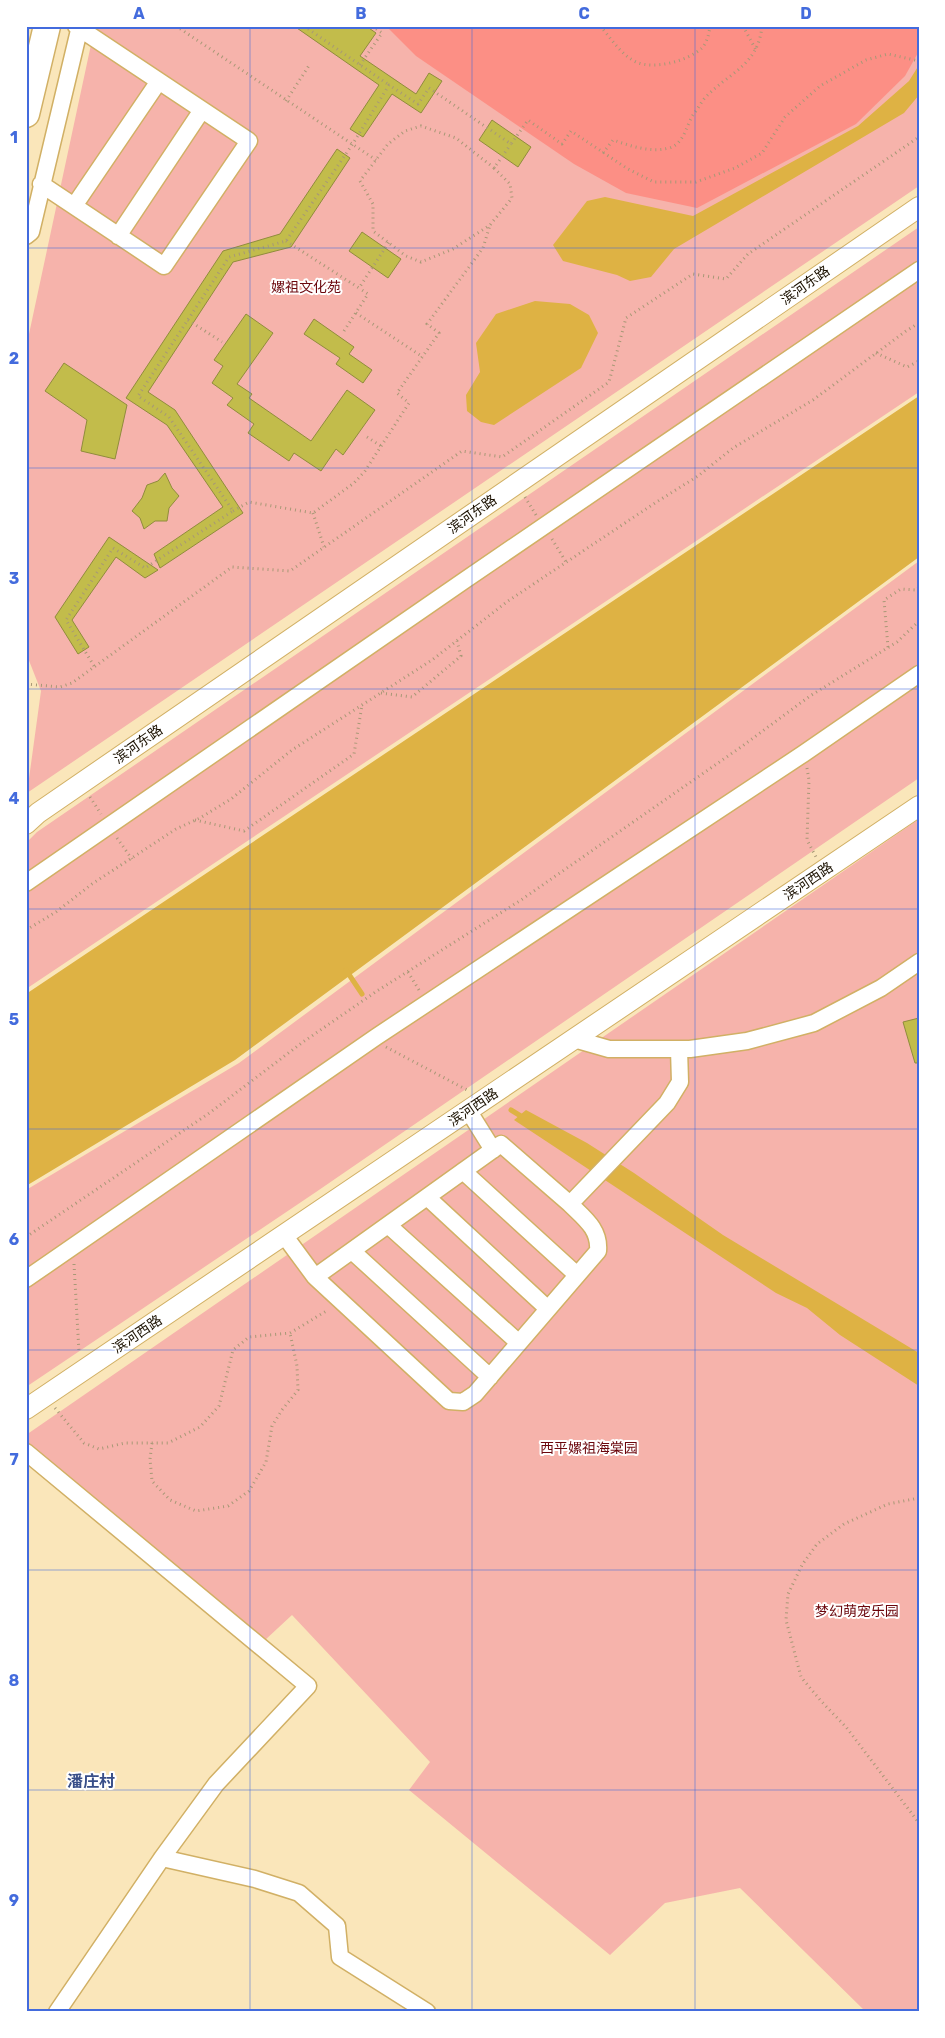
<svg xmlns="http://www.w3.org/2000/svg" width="945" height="2038" viewBox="0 0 945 2038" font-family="Rubik,'Noto Sans SC',sans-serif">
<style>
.green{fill:#f6b3ab}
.forest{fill:#fc8f85}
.water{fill:#deb244}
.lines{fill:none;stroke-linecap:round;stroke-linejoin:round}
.stream{stroke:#deb244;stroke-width:5}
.building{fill:#c2bc4b;stroke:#908c3c}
.minor-casing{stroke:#d1b065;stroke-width:19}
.tertiary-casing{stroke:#d1b065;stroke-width:22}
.trunk-casing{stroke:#d1b065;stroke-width:29}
.path{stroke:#a89876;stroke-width:3;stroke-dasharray:1 4;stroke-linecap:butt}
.minor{stroke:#fff;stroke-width:16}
.tertiary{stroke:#fff;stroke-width:20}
.trunk{stroke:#fff;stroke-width:26}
.grid{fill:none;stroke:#436bdd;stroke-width:1;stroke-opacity:0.55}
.labels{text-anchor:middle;stroke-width:4;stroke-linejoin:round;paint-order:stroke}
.street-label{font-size:14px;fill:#1b1100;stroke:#fff}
.park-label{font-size:14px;fill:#6b060c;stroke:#fff}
.quarter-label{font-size:16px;font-weight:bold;fill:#384e88;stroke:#fff}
.neatline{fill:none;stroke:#436bdd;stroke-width:2}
.grid-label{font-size:16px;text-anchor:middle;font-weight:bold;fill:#436bdd}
</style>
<rect width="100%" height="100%" fill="#fae6ba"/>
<!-- green -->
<path class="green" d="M95,26H919V186L27,793L41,691L26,653V348Z
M919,227V392L26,989V843L37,832Z
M919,561V778L316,1192L26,1387V1190L239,1063Z
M919,819V2012H866L740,1888L665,1903L610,1955L409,1790L430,1762L292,1615L264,1641L26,1447V1435Z"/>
<!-- forest -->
<path class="forest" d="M386,26H919V51L905,76L856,124L697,208L626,193L574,164L416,56Z"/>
<!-- water -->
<path class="water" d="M919,65V95L904,113L674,249L651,277L630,281L617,275L563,261L553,245L587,201L605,197L693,216L858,126L909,81Z
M535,301L570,304L589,315L598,333L581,368L494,425L481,422L467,411L466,395L480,372L476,343L496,314Z
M919,396V557L235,1060L26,1186V994Z
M526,1110L587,1143L634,1173L723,1235L919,1353V1386L840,1335L807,1308L776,1293L514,1120Z"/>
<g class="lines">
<!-- stream -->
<path class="stream" d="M346,970L362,994
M511,1110L524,1118"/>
</g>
<!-- building -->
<path class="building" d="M294,26H366L376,33L360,56L416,94L429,73L442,81L421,113L392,94L363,137L350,129L379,85Z
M492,120L531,147L518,167L479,140Z
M337,149L350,158L291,247L233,262L148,392L175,410L243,513L160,568L154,554L223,507L167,425L126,398L223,251L280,234Z
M362,232L401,259L388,278L349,251Z
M246,314L273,333L237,384L252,394L249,398L311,441L347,390L375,410L343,455L336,449L321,471L294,453L289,461L248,433L254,424L227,405L233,398L212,383L223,366L214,360Z
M314,319L354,347L349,354L372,370L363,383L336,364L340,358L304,334Z
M64,363L127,405L115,459L81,451L87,420L45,391Z
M165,473L172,488L179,496L169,508L167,521H155L144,529L140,518L132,511L142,498L147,485L158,481Z
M109,537L158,570L145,578L116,557L72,620L89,647L78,654L55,617Z
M919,1018V1063H915L903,1022Z"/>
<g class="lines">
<defs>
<path id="minor" d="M41,184L164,266L249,141L76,26
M74,206L159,81
M26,236L31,232L80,26
M118,236L202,110
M26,883L465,580L919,270
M574,1039L609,1049H690L747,1041L814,1023L881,988L919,962
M468,1110L493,1150
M463,1171L577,1275
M427,1197L548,1309
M570,1204C584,1218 600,1229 598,1251L475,1394L463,1402L449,1401L315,1277L501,1144L570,1204L667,1103L680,1082L679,1049
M388,1225L519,1343
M284,1235L315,1277
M352,1251L490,1377
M26,1279L376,1037L803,754L919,674
M26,1452L308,1686L216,1784L162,1858L57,2012
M162,1858L255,1879L299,1893L337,1926L340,1957L427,2012"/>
<path id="tertiary" d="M26,824L38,813L919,207
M26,1409L919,806"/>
<path id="trunk" d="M26,114L47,26"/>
</defs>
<!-- minor casing -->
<use href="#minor" class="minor-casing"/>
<!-- tertiary casing -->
<use href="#tertiary" class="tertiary-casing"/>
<!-- trunk casing -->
<use href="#trunk" class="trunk-casing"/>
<!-- path -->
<path class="path" d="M176,26L376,160
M304,26L389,85
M600,26C612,39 620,54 636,62C654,70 688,61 702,48C707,42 709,34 710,26
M743,26L756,50
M360,65L382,33L372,26
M286,101L310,64
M603,153L613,140C631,146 650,153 669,148C684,144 686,126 693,115C697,110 700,104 704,99C727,73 758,67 762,26
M494,168L456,138L421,126L405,131L388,144L360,181L373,204V231L406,256L421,262L453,249L490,225L512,198L510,184L494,168L511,144
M286,241L359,288L389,242
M356,313L423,357
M188,320L222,342
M344,331L368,294L359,288
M876,353L907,367L919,361
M367,437L381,446
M525,497L536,515
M233,511L249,502L313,513L354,483L365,471L409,403L397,393L439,333L427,324L483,248L490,225
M313,513L324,547
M552,539L566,562
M888,647L884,600L901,589L916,590L919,587
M94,666L66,620L113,548L145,568L233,511L169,417L138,396L229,257L286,241L352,145L389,85L418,104L429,88L511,144L528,120L562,144L571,131L628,169L654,182H696L735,168L762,153L785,117L820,86L866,60L888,54L919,61
M26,684L60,687L72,683L232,567L290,571L462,451L502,457L609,382L626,318L693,274L726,279L748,254L919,137
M381,693L412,697L461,656L457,641
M807,768L809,780L807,840L816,857
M90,797L101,814
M195,820L244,831L354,754L362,705
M117,838L132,859
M26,930L56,912L92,884L176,829L200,818L231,799L292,750L432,660L508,601L655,503L698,476L733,448L813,400L906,331L919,323
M408,972L419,990
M386,1047L469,1091
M26,1237L208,1114L303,1042L377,991L521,900L741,747L810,696L897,642L919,621
M74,1264L79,1352
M55,1408L84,1443L99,1449L125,1443H168L200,1427L219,1406L233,1350L249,1337L290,1333L328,1310
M152,1443L150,1459L152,1481L170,1500L196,1511L228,1506L249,1491L266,1462L272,1426L282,1410L298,1390L297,1366L290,1333
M919,1498L888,1504L844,1524L817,1544L802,1565L788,1594L786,1620L801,1677L821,1701L846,1727L919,1823"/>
<!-- minor -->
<use href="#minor" class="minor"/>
<!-- tertiary -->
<use href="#tertiary" class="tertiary"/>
<!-- trunk -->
<use href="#trunk" class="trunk"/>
</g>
<!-- grid -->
<path class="grid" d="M250,26V2012M472,26V2012M695,26V2012M26,248H919M26,468H919M26,689H919M26,909H919M26,1129H919M26,1350H919M26,1570H919M26,1790H919"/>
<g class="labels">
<!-- street labels -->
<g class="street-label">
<text transform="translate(805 285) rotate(-35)" y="5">滨河东路</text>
<text transform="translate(472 514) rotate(-35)" y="5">滨河东路</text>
<text transform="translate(138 744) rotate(-35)" y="5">滨河东路</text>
<text transform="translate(808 881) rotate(-34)" y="5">滨河西路</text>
<text transform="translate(473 1107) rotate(-34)" y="5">滨河西路</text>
<text transform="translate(137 1334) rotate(-34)" y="5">滨河西路</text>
</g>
<!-- park labels -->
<g class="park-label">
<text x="306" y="292">嫘祖文化苑</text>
<text x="589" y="1453">西平嫘祖海棠园</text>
<text x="857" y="1616">梦幻萌宠乐园</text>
</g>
<!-- quarter labels -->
<g class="quarter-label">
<text x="91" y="1787">潘庄村</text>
</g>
</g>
<!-- border -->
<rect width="945" height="2038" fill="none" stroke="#ffffff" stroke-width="55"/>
<rect x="28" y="28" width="890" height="1982" class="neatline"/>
<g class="grid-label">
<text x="139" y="19">A</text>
<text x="361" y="19">B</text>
<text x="584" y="19">C</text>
<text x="806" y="19">D</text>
<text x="14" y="143">1</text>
<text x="14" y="364">2</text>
<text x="14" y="584">3</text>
<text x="14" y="804">4</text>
<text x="14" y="1025">5</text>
<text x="14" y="1245">6</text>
<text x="14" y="1465">7</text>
<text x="14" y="1686">8</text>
<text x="14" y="1906">9</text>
</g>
</svg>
